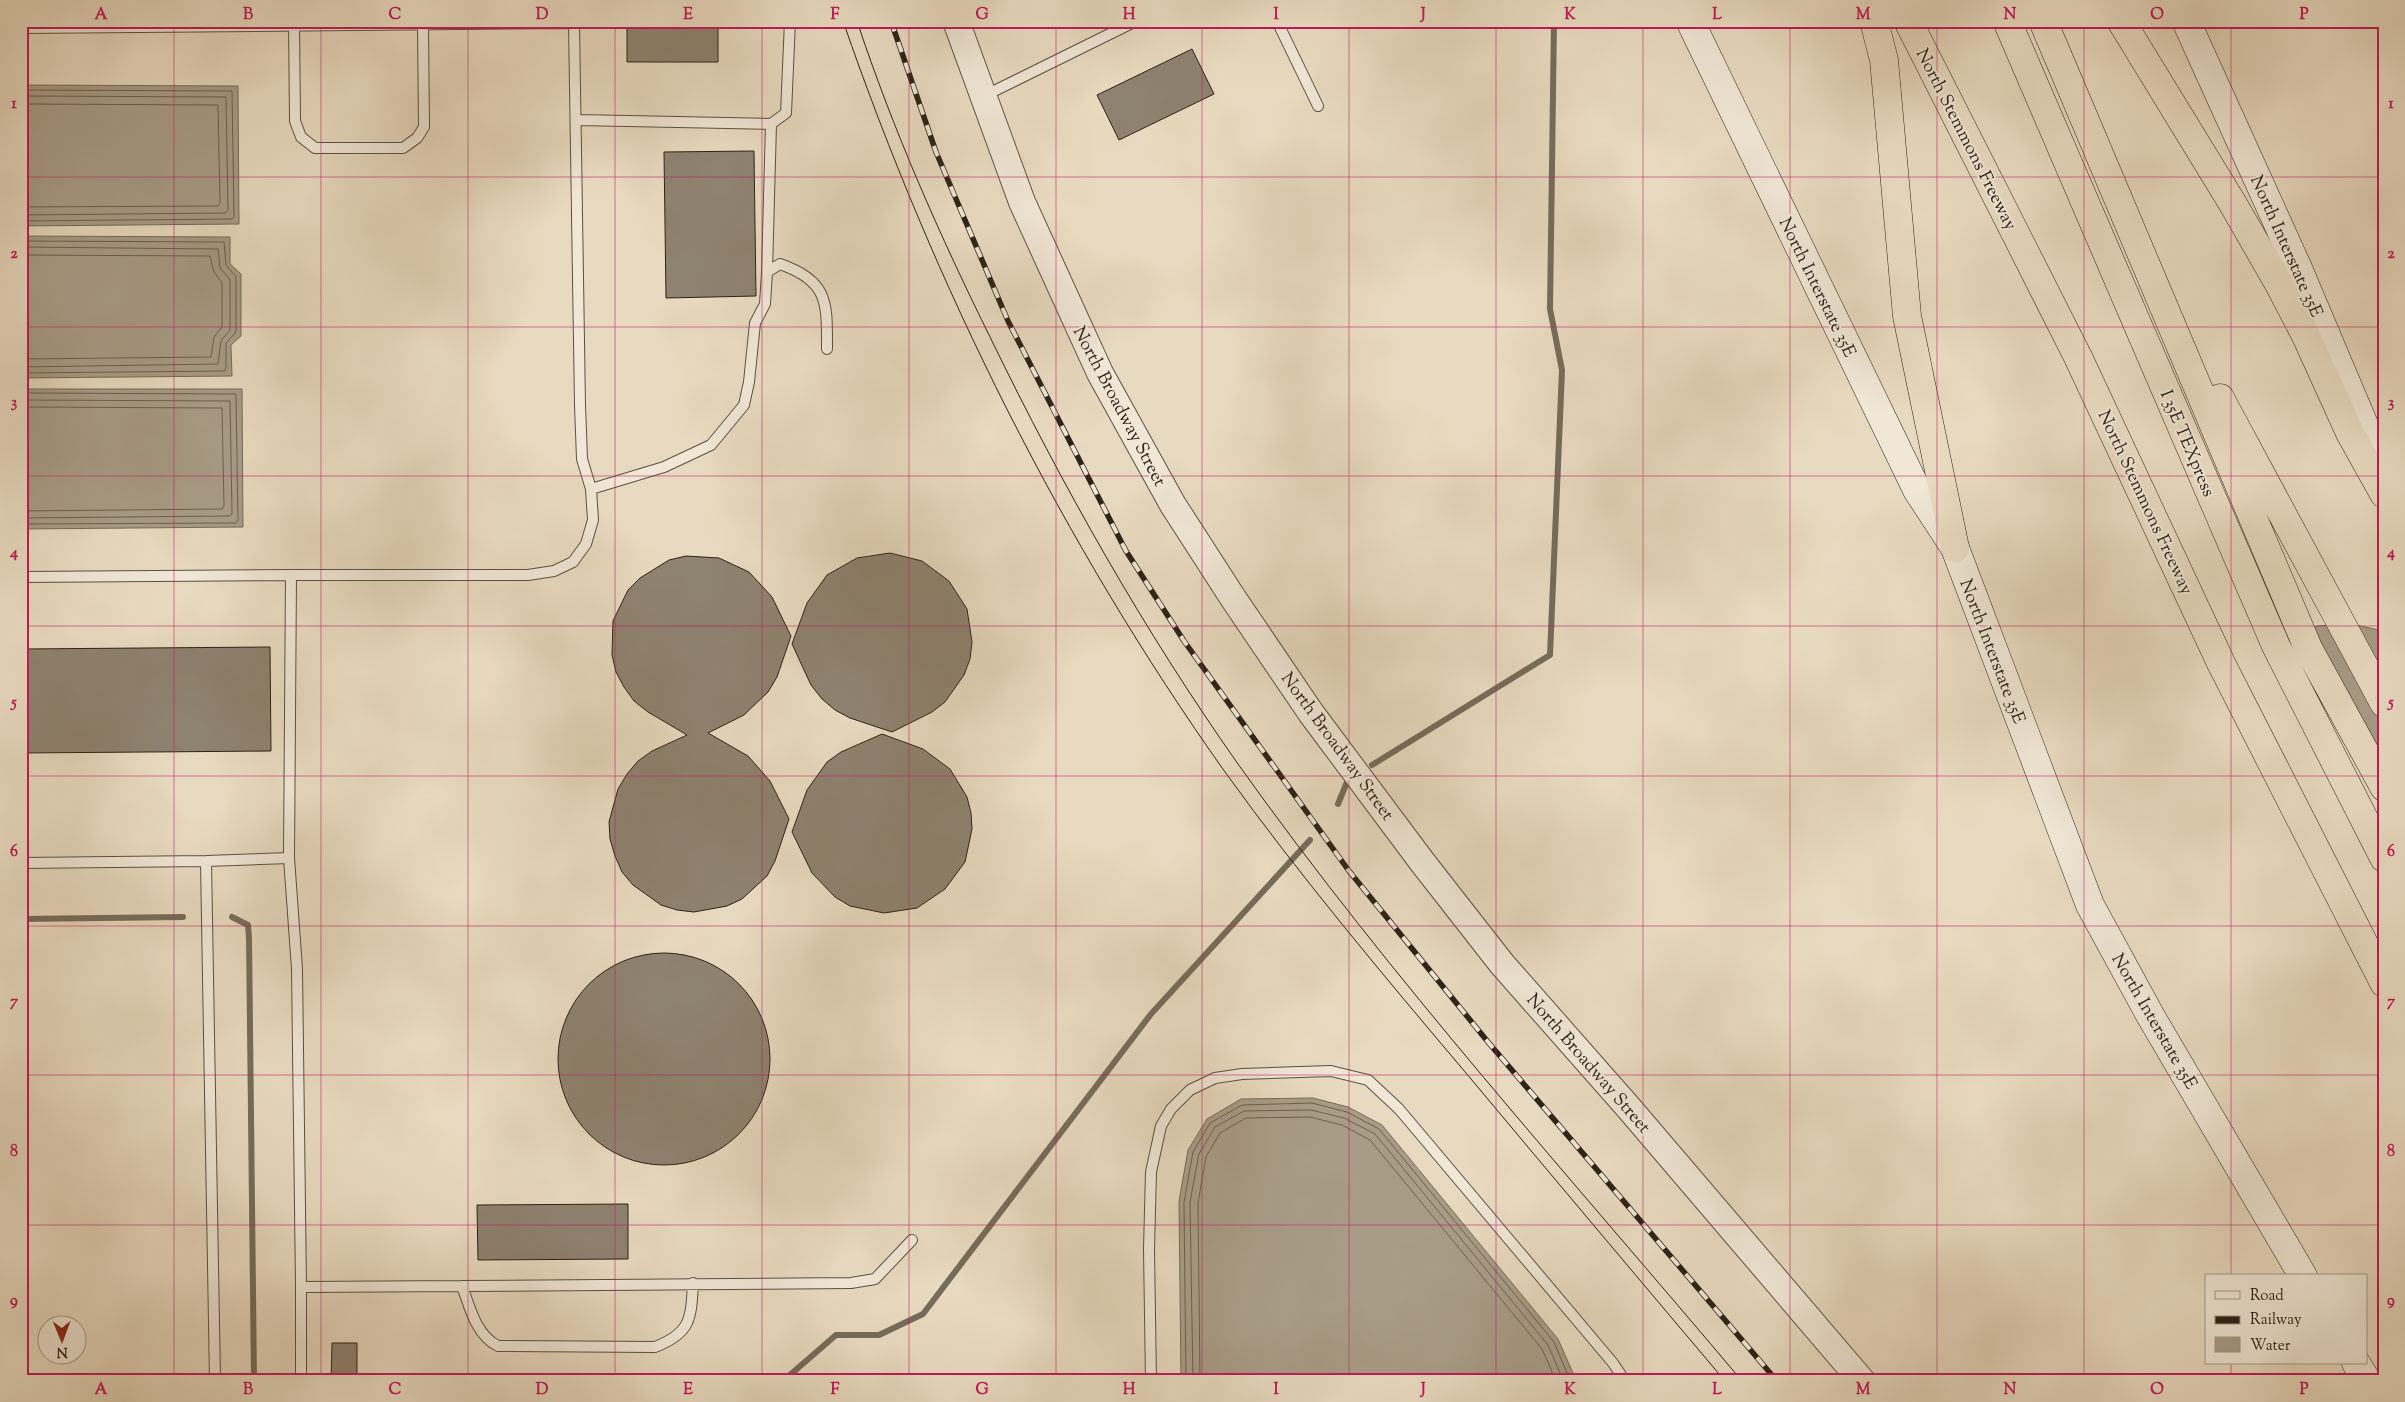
<svg xmlns="http://www.w3.org/2000/svg" width="2405" height="1402" viewBox="0 0 2405 1402" font-family="'Sorts Mill Goudy',serif">
<style>
.water{fill:#a89c87;stroke:#766c5b}
.lines{fill:none;stroke-linecap:round;stroke-linejoin:round}
.shore{stroke:#6a6050;stroke-width:1}
.stream{stroke:#766c5b;stroke-width:6}
.building{fill:#8e8270;stroke:#2c2319}
.service-casing{stroke:#5b5143;stroke-width:12}
.tertiary-casing{stroke:#5b5143;stroke-width:28}
.secondary-casing{stroke:#2c2319;stroke-width:29}
.motorway-casing{stroke:#2c2319;stroke-width:29}
.service{stroke:#f0e7d6;stroke-width:10}
.tertiary{stroke:#f0e7d6;stroke-width:26}
.secondary{stroke:#f0e7d6;stroke-width:28}
.motorway{stroke:#e8dac0;stroke-width:28}
.tram{stroke:#2c2319;stroke-width:1}
.rail-casing{stroke:#2c2319;stroke-width:5.5}
.rail{stroke:#f0e7d6;stroke-width:4;stroke-dasharray:11;stroke-linecap:butt}
.grid{fill:none;stroke:#c2185b;stroke-width:1;stroke-opacity:0.55}
.labels{text-anchor:middle;stroke-width:4;stroke-linejoin:round;paint-order:stroke}
.street-label{font-size:18px;fill:#2c2319;stroke:#f0e7d6}
.neatline{fill:none;stroke:#c2185b;stroke-width:2}
.grid-label{font-size:16px;text-anchor:middle;font-weight:bold;fill:#c2185b}
</style>
<rect width="100%" height="100%" fill="#e8dac0"/>
<filter id="stains"><feTurbulence type="fractalNoise" baseFrequency=".004" numOctaves="4"/><feColorMatrix values="0 0 0 0 .2 0 0 0 0 .09 0 0 0 0 .02 0 0 0 .5 -.17"/></filter>
<radialGradient id="worn" r=".72"><stop offset=".6" stop-color="#630" stop-opacity="0"/><stop offset="1" stop-color="#630" stop-opacity=".3"/></radialGradient>
<!-- water -->
<path class="water" d="M21,85L238,86L239,224L21,226Z
M21,236L230,237V264L241,274V336L231,345L232,376L21,378Z
M21,389H242L243,527L21,529Z
M2351,624L2384,631V798L2376,796L2300,665L2304,634L2317,626Z
M1313,1098L1348,1107L1382,1125L1558,1339L1573,1373L1570,1381H1181L1179,1201L1188,1150L1207,1119L1241,1099Z"/>
<g class="lines">
<!-- shore -->
<path class="shore" d="M21,90L232,91L234,217L232,219L21,221
M21,96L226,97L228,210L225,213L21,215
M21,104L218,105L220,203L218,206L21,207
M21,241L224,242L226,265L236,277V332L226,343V368L225,371L21,373
M21,247L218,249L220,268L230,280V330L221,341L218,364L21,367
M21,255L210,256L214,272L222,283V327L214,337L211,357L21,359
M21,393L236,394L238,520L236,523L21,524
M21,400L230,401L232,514L229,516L21,518
M21,407L222,408L224,506L222,509L21,511
M1186,1381L1184,1202L1193,1152L1210,1123L1242,1105L1312,1103L1347,1112L1379,1129L1554,1342L1567,1373L1566,1381
M1193,1381L1190,1202L1199,1154L1215,1127L1244,1111L1311,1110L1344,1118L1375,1134L1548,1345L1560,1373V1381
M1200,1381L1198,1203L1206,1157L1220,1133L1246,1118L1310,1117L1342,1125L1370,1140L1542,1349L1553,1374L1552,1381"/>
<!-- stream -->
<path class="stream" d="M1372,765L1550,655L1562,370L1550,309L1554,21
M1338,804L1347,782
M232,917L248,925L249,938L254,1381
M21,919L183,917
M783,1381L836,1335H879L923,1314L1151,1014L1310,840"/>
</g>
<!-- building -->
<path class="building" d="M627,21H718V62H627Z
M1192,49L1214,94L1119,140L1097,95Z
M754,151L756,296L666,298L664,152Z
M890,553L922,561L949,581L967,609L972,642L970,659L964,675L945,702L932,712L892,732L850,718L835,710L822,699L811,685L792,644L807,603L827,575L857,558Z
M686,556L719,558L749,572L772,597L791,636L777,677L768,692L744,715L708,733L748,756L770,781L789,819L775,861L767,876L742,899L727,906L694,912L677,910L661,905L633,885L622,872L615,856L610,839L609,822L618,789L627,774L638,761L652,751L687,735L648,712L634,701L624,687L616,672L612,655L613,621L628,590L640,578L669,560Z
M270,647L271,751L21,753V649Z
M882,734L923,749L950,769L967,797L971,813L972,829L965,862L945,889L917,908L884,913L850,906L835,897L812,873L792,832L807,790L827,762L841,752Z
M558 1059a106 106 0 1 1 212 0a106 106 0 1 1-212 0Z
M628,1204V1259L478,1260L477,1205Z
M332,1343H357V1381H331Z"/>
<g class="lines">
<defs>
<path id="service" d="M294,21L295,121L301,137L315,148H403L417,138L424,127L423,25
M1277,21L1318,106
M21,28L574,23V21
M984,96L1136,21
M578,120L771,124L786,113L790,21
M767,272L771,124
M591,489L664,467L711,445L744,405L749,382L755,323L765,304L767,272L780,264C829,281 827,303 827,349
M291,575H528L554,571L573,562L586,544L593,520L591,489L582,459L580,405L574,23
M21,577L291,575L289,858L206,861L21,863
M289,858L297,969L301,1287L462,1286C470,1308 476,1335 498,1346L655,1347C691,1333 691,1319 693,1283
M206,861L215,1381
M462,1286L851,1283L875,1279L912,1240
M301,1287V1381
M1151,1381L1149,1249L1151,1172L1161,1126L1171,1109L1190,1090L1215,1078L1242,1074L1331,1071L1368,1080L1399,1109L1613,1363L1625,1381"/>
<path id="tertiary" d="M956,21L1022,202L1100,373L1173,505L1233,598L1311,713L1423,863L1502,964L1628,1107L1862,1381"/>
<path id="secondary" d="M1690,21L1917,490L1955,548L2090,905L2150,1015L2303,1276
M2186,21L2297,266L2384,472
M2356,1363L2367,1381"/>
<path id="motorway" d="M1874,21L1884,60L1907,316L1955,548
M1908,21L2078,357L2221,663L2384,983
M2007,21L2276,646L2384,858
M2043,21L2308,648L2384,787
M2121,21L2233,204L2279,284L2306,336L2350,433L2384,494
M2220,398L2384,703"/>
</defs>
<!-- service casing -->
<use href="#service" class="service-casing"/>
<!-- tertiary casing -->
<use href="#tertiary" class="tertiary-casing"/>
<!-- secondary casing -->
<use href="#secondary" class="secondary-casing"/>
<!-- motorway casing -->
<use href="#motorway" class="motorway-casing"/>
<!-- service -->
<use href="#service" class="service"/>
<!-- tertiary -->
<use href="#tertiary" class="tertiary"/>
<!-- secondary -->
<use href="#secondary" class="secondary"/>
<!-- motorway -->
<use href="#motorway" class="motorway"/>
<!-- tram -->
<path class="tram" d="M843,21C935,287 1062,542 1225,772C1300,876 1383,975 1466,1073C1552,1176 1638,1278 1725,1381
M857,21C893,130 940,236 991,339C1063,487 1143,629 1238,764C1391,979 1572,1179 1742,1381"/>
<defs>
<path id="rail" d="M891,21L936,152L1008,321L1126,551L1184,641L1349,871L1488,1042L1777,1381"/>
</defs>
<!-- rail casing -->
<use href="#rail" class="rail-casing"/>
<!-- rail -->
<use href="#rail" class="rail"/>
</g>
<!-- grid -->
<path class="grid" d="M174,21V1381M321,21V1381M468,21V1381M615,21V1381M762,21V1381M909,21V1381M1056,21V1381M1202,21V1381M1349,21V1381M1496,21V1381M1643,21V1381M1790,21V1381M1937,21V1381M2084,21V1381M2231,21V1276M21,177H2384M21,327H2384M21,476H2384M21,626H2384M21,776H2384M21,926H2384M21,1075H2384M21,1225H2384M2231,1363V1381"/>
<g class="labels">
<!-- street labels -->
<g class="street-label">
<text transform="translate(1967 139) rotate(63)" y="6">North Stemmons Freeway</text>
<text transform="translate(2287 246) rotate(66)" y="6">North Interstate 35E</text>
<text transform="translate(1818 287) rotate(64)" y="6">North Interstate 35E</text>
<text transform="translate(1120 406) rotate(62)" y="6">North Broadway Street</text>
<text transform="translate(2188 443) rotate(67)" y="6">I 35E TEXpress</text>
<text transform="translate(2146 502) rotate(65)" y="6">North Stemmons Freeway</text>
<text transform="translate(1993 651) rotate(69)" y="6">North Interstate 35E</text>
<text transform="translate(1338 746) rotate(54)" y="6">North Broadway Street</text>
<text transform="translate(2155 1021) rotate(60)" y="6">North Interstate 35E</text>
<text transform="translate(1589 1063) rotate(49)" y="6">North Broadway Street</text>
</g>
</g>
<!-- margin -->
<rect width="2405" height="1402" fill="none" stroke="#e8dac0" stroke-width="55"/>
<!-- legend -->
<rect x="2205" y="1274" width="162" height="90" fill="#f0e7d6" stroke="#a2998a"/>
<rect x="2215" y="1291" width="25" height="8" fill="#f0e7d6" stroke="#a2998a"/>
<text x="2250" y="1300" font-size="15" fill="#2c2319">Road</text>
<rect x="2215" y="1316" width="25" height="8" fill="#2c2319" stroke="#a2998a"/>
<text x="2250" y="1324" font-size="15" fill="#2c2319">Railway</text>
<rect x="2215" y="1337" width="25" height="15" fill="#a89c87" stroke="#a2998a"/>
<text x="2250" y="1350" font-size="15" fill="#2c2319">Water</text>
<!-- north arrow -->
<g transform="translate(62 1340) rotate(179)"><circle r="24" fill="#f0e7d6" stroke="#a2998a"/>
<path d="M0-4L9 19L0 12L-9 19Z" fill="#8f2418"/>
<text y="-8" font-size="14" font-weight="bold" text-anchor="middle" fill="#2c2319">N</text>
</g>
<rect x="28" y="28" width="2350" height="1346" class="neatline"/>
<g class="grid-label">
<text x="101" y="19">A</text>
<text x="248" y="19">B</text>
<text x="395" y="19">C</text>
<text x="542" y="19">D</text>
<text x="688" y="19">E</text>
<text x="835" y="19">F</text>
<text x="982" y="19">G</text>
<text x="1129" y="19">H</text>
<text x="1276" y="19">I</text>
<text x="1423" y="19">J</text>
<text x="1570" y="19">K</text>
<text x="1717" y="19">L</text>
<text x="1863" y="19">M</text>
<text x="2010" y="19">N</text>
<text x="2157" y="19">O</text>
<text x="2304" y="19">P</text>
<text x="14" y="108">1</text>
<text x="2391" y="108">1</text>
<text x="14" y="258">2</text>
<text x="2391" y="258">2</text>
<text x="14" y="407">3</text>
<text x="2391" y="407">3</text>
<text x="14" y="557">4</text>
<text x="2391" y="557">4</text>
<text x="14" y="707">5</text>
<text x="2391" y="707">5</text>
<text x="14" y="856">6</text>
<text x="2391" y="856">6</text>
<text x="14" y="1006">7</text>
<text x="2391" y="1006">7</text>
<text x="14" y="1156">8</text>
<text x="2391" y="1156">8</text>
<text x="14" y="1305">9</text>
<text x="2391" y="1305">9</text>
<text x="101" y="1394">A</text>
<text x="248" y="1394">B</text>
<text x="395" y="1394">C</text>
<text x="542" y="1394">D</text>
<text x="688" y="1394">E</text>
<text x="835" y="1394">F</text>
<text x="982" y="1394">G</text>
<text x="1129" y="1394">H</text>
<text x="1276" y="1394">I</text>
<text x="1423" y="1394">J</text>
<text x="1570" y="1394">K</text>
<text x="1717" y="1394">L</text>
<text x="1863" y="1394">M</text>
<text x="2010" y="1394">N</text>
<text x="2157" y="1394">O</text>
<text x="2304" y="1394">P</text>
</g>
<rect width="100%" height="100%" filter="url(#stains)"/>
<rect width="100%" height="100%" fill="url(#worn)"/>
</svg>
